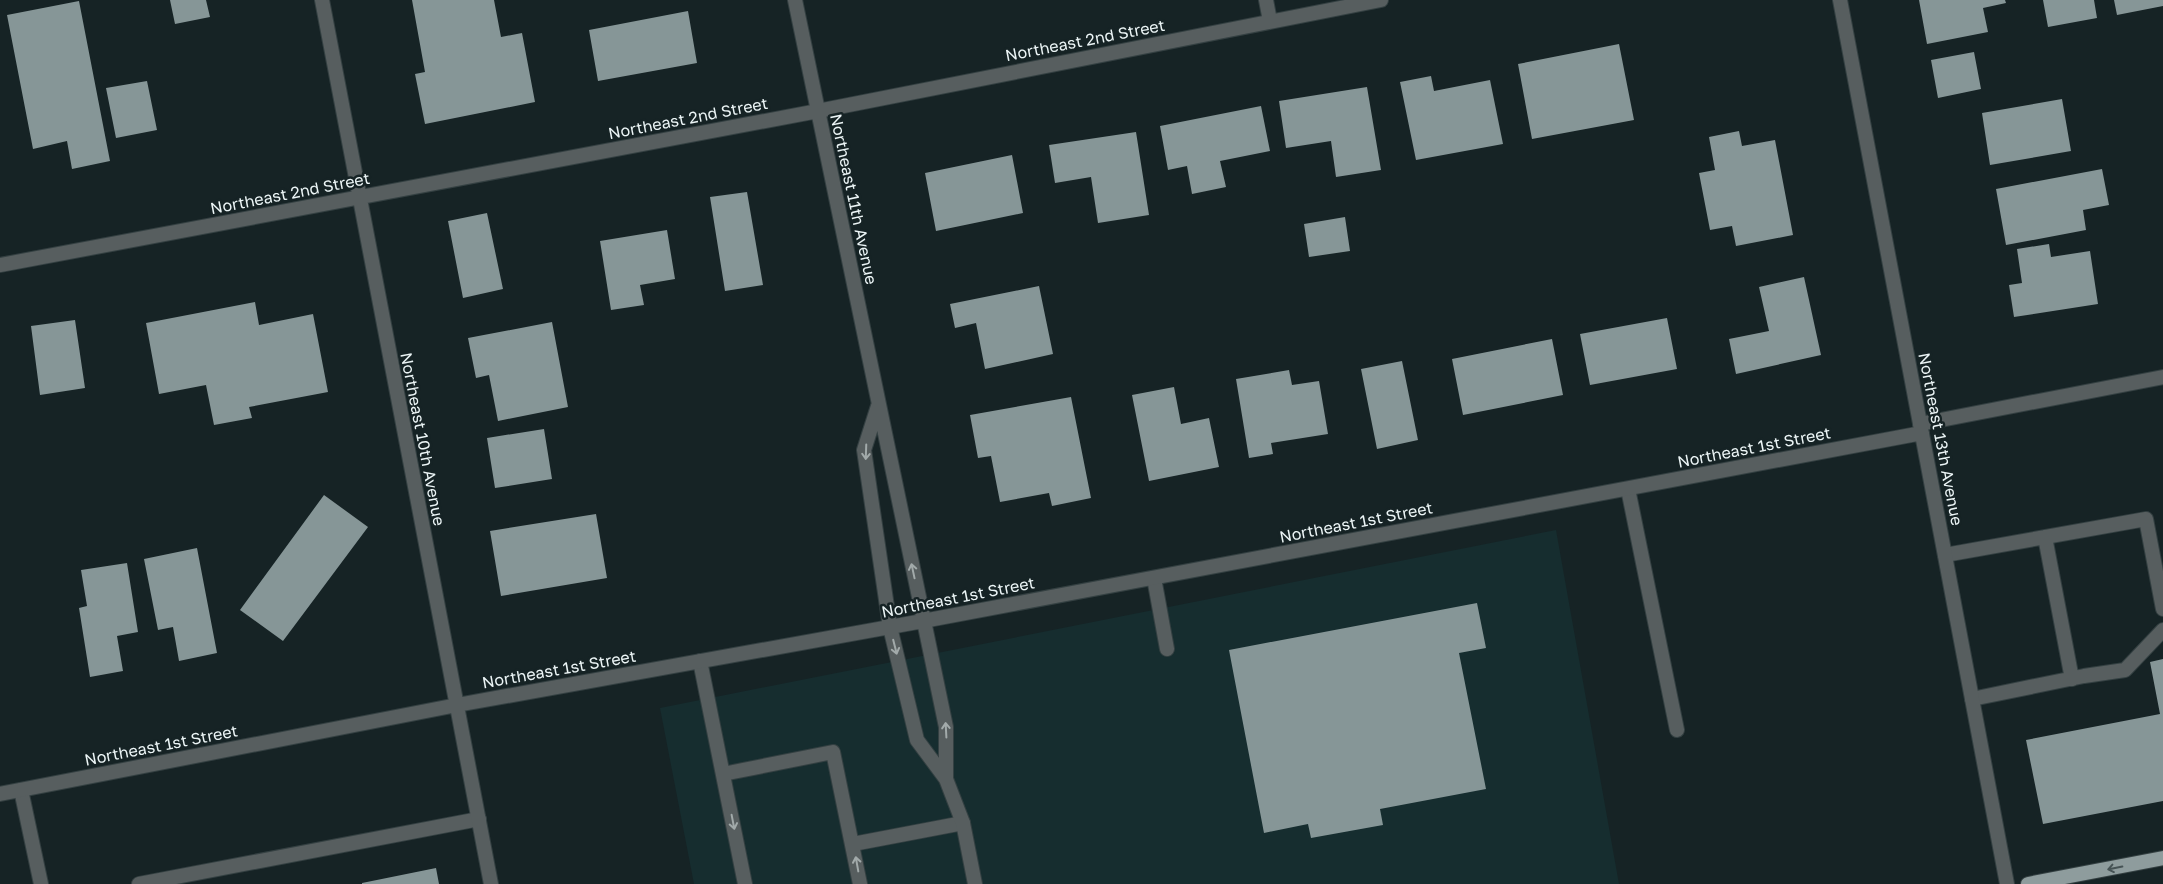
<svg xmlns="http://www.w3.org/2000/svg" width="2163" height="884" viewBox="0 0 2163 884" font-family="'Golos Text',sans-serif">
<style>
.built{fill:#162d2f}
.building{fill:#869697}
.lines{fill:none;stroke-linecap:round;stroke-linejoin:round}
.service-casing{stroke:#344042;stroke-width:16}
.minor-casing{stroke:#344042;stroke-width:16}
.primary-casing{stroke:#344042;stroke-width:16}
.service{stroke:#575e5f;stroke-width:14}
.minor{stroke:#575e5f;stroke-width:14}
.primary{stroke:#8e9c9d;stroke-width:14}
.oneway{stroke:#a2aaaa}
.oneway2{stroke:#465355}
.labels{text-anchor:middle;stroke-width:5;stroke-linejoin:round;paint-order:stroke}
.street-label{font-size:16px;fill:#ecf5f6;stroke:#162325}
</style>
<rect width="100%" height="100%" fill="#162325"/>
<!-- built -->
<path class="built" d="M1556,530L1619,884H694L660,708Z"/>
<!-- building -->
<path class="building" d="M170,0H206L210,17L175,24Z
M412,0H494L501,37L522,33L535,102L425,124L415,74L425,72Z
M1919,0H2005L2006,3L1983,8L1988,32L1927,44Z
M2043,0H2094L2097,18L2048,27Z
M2114,0H2163V6L2117,15Z
M79,1L110,161L72,169L67,141L33,149L7,15Z
M688,11L697,63L598,81L589,30Z
M1619,44L1634,120L1532,139L1518,64Z
M1974,52L1981,89L1938,98L1931,60Z
M1431,76L1434,91L1490,80L1503,144L1416,160L1400,82Z
M147,81L157,130L116,138L106,88Z
M1367,87L1381,170L1336,177L1331,141L1286,148L1279,101Z
M2062,99L2071,151L1990,165L1982,113Z
M1261,106L1270,151L1220,161L1226,187L1192,194L1187,166L1168,170L1160,126Z
M1739,131L1742,146L1775,140L1793,235L1736,246L1732,226L1710,230L1699,173L1715,170L1709,137Z
M1136,132L1149,215L1098,223L1091,177L1055,183L1049,145Z
M1012,155L1023,213L936,231L925,173Z
M2102,169L2109,205L2083,210L2086,230L2006,245L1996,189Z
M747,192L763,285L725,291L710,197Z
M487,213L503,289L463,298L448,221Z
M1345,217L1350,251L1309,257L1304,224Z
M667,230L675,279L640,285L644,305L611,310L600,241Z
M2049,244L2051,257L2090,251L2098,304L2014,317L2009,285L2022,283L2017,249Z
M1804,277L1821,355L1736,374L1729,339L1769,331L1759,287Z
M1039,286L1053,354L985,369L976,323L955,328L950,304Z
M255,302L259,325L313,314L328,392L249,407L252,418L214,425L206,385L159,394L146,323Z
M1667,318L1677,369L1590,385L1580,334Z
M75,320L85,388L40,395L31,326Z
M552,322L568,407L498,421L489,375L476,378L468,338Z
M1552,339L1563,395L1463,415L1452,359Z
M1402,361L1418,440L1377,449L1361,369Z
M1289,370L1292,385L1319,381L1328,434L1271,443L1273,454L1249,458L1236,379Z
M1174,387L1181,424L1209,418L1219,467L1149,481L1132,395Z
M1071,397L1091,498L1052,506L1049,493L1000,502L991,456L978,458L970,415Z
M544,429L552,479L495,488L487,438Z
M324,495L368,527L283,641L240,610Z
M596,514L607,578L501,596L490,531Z
M197,548L217,653L179,661L173,627L158,630L144,559Z
M127,563L138,632L117,636L123,671L90,677L79,608L87,606L81,570Z
M1477,603L1486,648L1459,653L1486,789L1380,809L1383,825L1311,838L1308,824L1264,833L1229,650Z
M2163,659V801L2043,824L2026,740L2160,714L2150,662Z
M436,868L439,884H362V883Z"/>
<g class="lines">
<defs>
<path id="service" d="M1920,424L2163,377
M1628,489L1677,730
M2045,537L2072,679
M1945,555L2146,519L2163,609
M1154,578L1167,649
M700,661L745,884
M1972,699L2084,676L2125,670L2163,630
M723,774L833,752L860,884
M21,790L41,884
M853,844L963,823
M139,884L479,819"/>
<path id="minor" d="M322,0L491,884
M795,0L946,727V779
M1266,0L1270,21
M1840,0L2007,884
M0,265L818,111L1381,0
M878,406L864,450L890,627L917,740L946,779L963,823L975,884
M0,794L457,705L923,621L1922,433"/>
<path id="primary" d="M2028,884L2163,858"/>
</defs>
<!-- service casing -->
<use href="#service" class="service-casing"/>
<!-- minor casing -->
<use href="#minor" class="minor-casing"/>
<!-- primary casing -->
<use href="#primary" class="primary-casing"/>
<!-- service -->
<use href="#service" class="service"/>
<!-- minor -->
<use href="#minor" class="minor"/>
<!-- primary -->
<use href="#primary" class="primary"/>
</g>
<!-- one-way arrows -->
<defs><path id="oneway-shaft" d="M-6 0H5M1.5-3L5.5 0L1.5 3" fill="none" stroke-width="1.6" stroke-linecap="round" stroke-linejoin="round" transform="scale(1.25)"/></defs>
<g class="oneway">
<use href="#oneway-shaft" transform="translate(866 452) rotate(92)"/>
<use href="#oneway-shaft" transform="translate(913 571) rotate(-102)"/>
<use href="#oneway-shaft" transform="translate(895 647) rotate(76)"/>
<use href="#oneway-shaft" transform="translate(946 730) rotate(-93)"/>
<use href="#oneway-shaft" transform="translate(733 822) rotate(79)"/>
<use href="#oneway-shaft" transform="translate(857 864) rotate(-100)"/>
</g>
<use class="oneway2" href="#oneway-shaft" transform="translate(2115 868) rotate(169)"/>
<g class="labels">
<!-- street labels -->
<g class="street-label">
<text transform="translate(1085 40) rotate(-11)" y="6">Northeast 2nd Street</text>
<text transform="translate(688 118) rotate(-11)" y="6">Northeast 2nd Street</text>
<text transform="translate(290 193) rotate(-11)" y="6">Northeast 2nd Street</text>
<text transform="translate(854 199) rotate(78)" y="6">Northeast 11th Avenue</text>
<text transform="translate(423 439) rotate(79)" y="6">Northeast 10th Avenue</text>
<text transform="translate(1941 439) rotate(79)" y="6">Northeast 13th Avenue</text>
<text transform="translate(1754 447) rotate(-11)" y="6">Northeast 1st Street</text>
<text transform="translate(1356 522) rotate(-11)" y="6">Northeast 1st Street</text>
<text transform="translate(958 597) rotate(-11)" y="6">Northeast 1st Street</text>
<text transform="translate(559 669) rotate(-10)" y="6">Northeast 1st Street</text>
<text transform="translate(161 745) rotate(-11)" y="6">Northeast 1st Street</text>
</g>
</g>
</svg>
